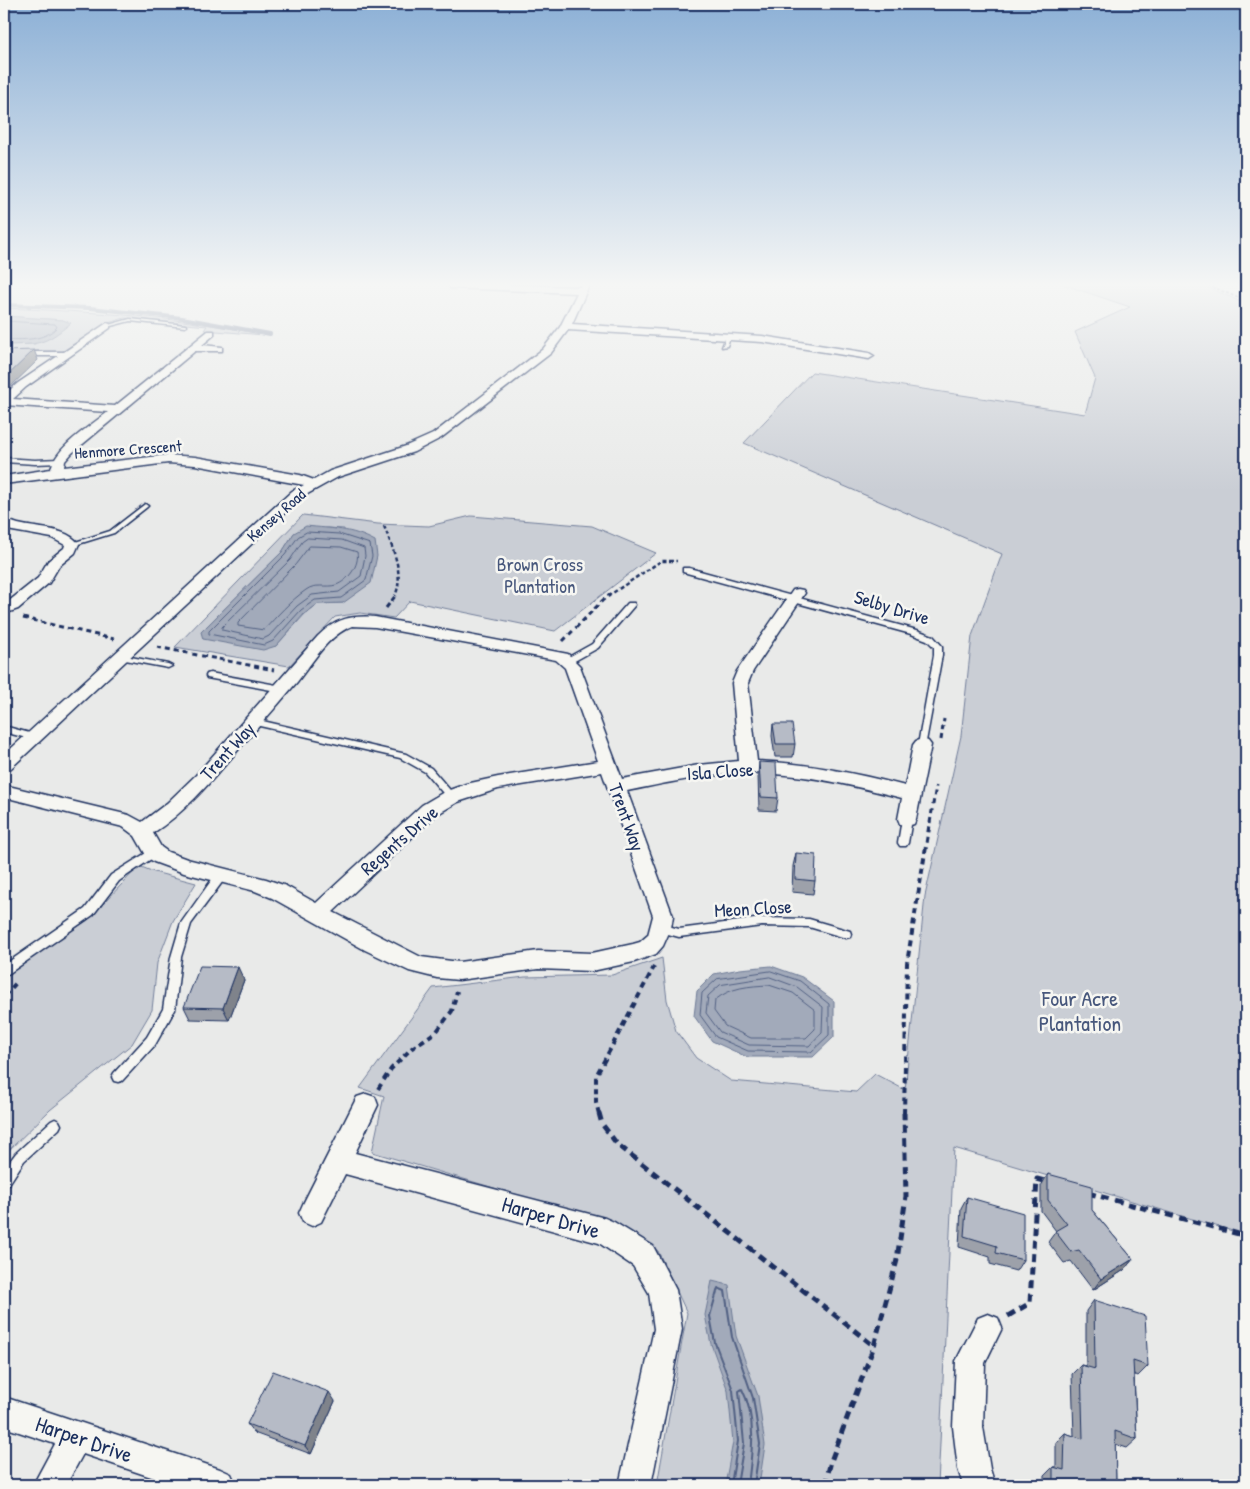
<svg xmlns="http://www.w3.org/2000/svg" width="1250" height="1489" viewBox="0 0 1250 1489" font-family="'Patrick Hand',sans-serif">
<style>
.green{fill:#caced5;stroke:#727e9a;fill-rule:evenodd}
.water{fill:#a2aaba;stroke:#6c7995}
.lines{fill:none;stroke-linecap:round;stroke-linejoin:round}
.shore-far1{stroke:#516083;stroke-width:1}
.shore{stroke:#516083;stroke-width:2}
.stream{stroke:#6c7995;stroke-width:4}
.service-casing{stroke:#1b2f5e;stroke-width:3}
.minor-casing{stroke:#1b2f5e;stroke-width:3}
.path-far4{stroke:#1b2f5e;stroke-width:2;stroke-dasharray:3 2;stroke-linecap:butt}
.path-far3{stroke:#1b2f5e;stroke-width:2.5;stroke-dasharray:4 2.5;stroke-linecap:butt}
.path-far2{stroke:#1b2f5e;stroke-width:3;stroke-dasharray:5 4;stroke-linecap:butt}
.path-far1{stroke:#1b2f5e;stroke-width:4;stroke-dasharray:6 4.5;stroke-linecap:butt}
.path{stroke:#1b2f5e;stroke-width:5;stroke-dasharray:8 5.5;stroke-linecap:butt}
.service{fill:#f6f6f2;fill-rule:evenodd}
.minor{fill:#f6f6f2;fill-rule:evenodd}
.wall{fill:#9da1aa;stroke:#1b2f5e}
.shaded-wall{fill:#7f838b;stroke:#1b2f5e}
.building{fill:#b6bbc6;stroke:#1b2f5e}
.labels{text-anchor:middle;stroke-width:5;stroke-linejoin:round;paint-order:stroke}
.far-street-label{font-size:16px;fill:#1b2f5e;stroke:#f6f6f2}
.park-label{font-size:19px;fill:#47577c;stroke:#f6f6f2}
.street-label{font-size:19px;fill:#1b2f5e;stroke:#f6f6f2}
.near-park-label{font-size:22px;fill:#47577c;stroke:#f6f6f2}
.near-street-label{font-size:22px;fill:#1b2f5e;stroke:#f6f6f2}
</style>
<rect width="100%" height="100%" fill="#e9eae9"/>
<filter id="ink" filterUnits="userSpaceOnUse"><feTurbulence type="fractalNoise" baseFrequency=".02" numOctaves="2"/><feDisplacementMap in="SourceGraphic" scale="10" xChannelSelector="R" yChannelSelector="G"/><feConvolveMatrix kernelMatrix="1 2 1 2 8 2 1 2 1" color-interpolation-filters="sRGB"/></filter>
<g filter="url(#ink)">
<!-- green -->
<path class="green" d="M1059,283H1198L1246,304V1235L954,1148L938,1485H657L687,1313L658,1251L613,1223L372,1152L384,1096L360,1088L433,988L525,977L612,975L662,958L667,1000L676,1031L696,1058L731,1081L856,1092L875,1074L905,1090L925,896L961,736L972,636L1002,554L744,443L812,372L1085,414L1095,378L1075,332L1130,307Z
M4,308C91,312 178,316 264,335L204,330L207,326L124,318L105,324L63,351H21L4,353V345L35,344L63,320L4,316Z
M303,515L378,524L429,526L471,516L592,526L656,553L555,631L410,601L394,618L360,613L335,617L289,666L175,647ZM327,528L344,529L343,603L318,604L305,614L276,646L201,632L282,552L294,533Z
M139,866L154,872L196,883L173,921L157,963L152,1010L132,1044L50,1110L4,1155V980L18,965L88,920Z"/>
<!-- water -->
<path class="water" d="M4,316L63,320L71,323C43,346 39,344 4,345Z
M306,526C333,529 351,528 375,541L377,556L371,583L343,603L318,604L304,614L276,646L263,650L203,639L201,632L282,552L294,533Z
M771,966L802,977L834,1001V1037L813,1057H747L712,1041L694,1016L697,991L714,974L740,969Z
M712,1281L729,1285L736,1336L758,1396L765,1445L759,1485H725L733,1442L728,1391L711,1344L705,1315Z"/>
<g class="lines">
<!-- shore-far1 -->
<path class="shore-far1" d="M4,321L55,324L57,327C43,342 23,339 4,340
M307,532L339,534L370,544L372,556L366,580L341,598L315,600L301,610L273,641L264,645L209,634V631L285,555L298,537Z
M308,538L342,540L364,548L365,556L361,576L339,592L312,595L297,606L269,636L263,639L222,630V627L290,560L302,542Z
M310,546L341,547L357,552C360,565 348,581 336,585C326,588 315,583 306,590C290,601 277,616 264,630L238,626V623L295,565Z
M771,971L800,981L829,1004V1035L811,1052L748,1051L716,1037L700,1015L702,993L717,979Z
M770,977L797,987L823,1007L822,1032L809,1046L749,1045L720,1032L706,1013L708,996L720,985Z
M769,985L793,993L815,1010V1029L806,1038H751L725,1026L714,1011L715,1000C731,987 749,986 769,985Z"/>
<!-- shore -->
<path class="shore" d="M731,1485L738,1441L733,1390L715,1343L710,1316L718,1288L725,1291L732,1337L753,1398L760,1444L754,1485
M737,1485L744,1443L739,1391L742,1389C757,1418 752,1454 748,1485"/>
<!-- stream -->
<path class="stream" d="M4,305L90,308L182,318L270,334"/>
<defs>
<path id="service" d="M130,319L185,325L187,326L185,327L130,321L107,327L105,326Z
M728,336L730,337L727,346L722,347L726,337Z
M22,352H65L68,354L65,356H22L4,357V355Z
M4,458L35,460L59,459L62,461L59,463L35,464L4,462Z
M145,504L148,506L147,507L114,533L72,546L69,544L110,531Z
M683,568H689L917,630L933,636L942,646V655L925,747H919L918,745L934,655V647L927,640L911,634L683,572Z
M628,603H634L635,605L598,648L571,663H565L564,661L565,659L592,644Z
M117,655H120L168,664L172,666L168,668L120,659L116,657Z
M210,673L282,686L286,689L282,692L207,678L206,676L207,674Z
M254,719L406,754L431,768L456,797L454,799H448L425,772L400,758L251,724L250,722Z
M4,726L37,735L38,737L34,740L4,732Z
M907,816L910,817L912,819L908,843L906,846H900L898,843L902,819L904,817Z
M154,848L157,849L159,852L157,855L119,881L93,915L8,974L4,975V965L85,909L111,875Z
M222,870L226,871L227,874L226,877L191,924L181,957L175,1010L173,1013L155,1045L122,1081L118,1082L114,1081L112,1077L114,1073L147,1037L163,1009L171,957L181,923L218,871Z
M762,918L809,919L850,931L851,934L850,937L846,938L809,927L762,926L679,937L657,931L656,928L657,925L661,924L679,929Z
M55,1119L59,1121L61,1125L59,1129L24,1161L9,1184L4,1186V1169L16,1153L51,1121Z"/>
<path id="minor" d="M453,283L580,287L582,283H590L572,324L762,336L869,353L874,356L869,359L762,342L568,330L551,353L441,438L414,452L338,477L302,497L10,769L4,771V755L292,491L304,485L195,465L168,463L4,484V476L51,469C56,447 90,426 108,412L4,405V395L18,383L107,323L110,324V328L26,387L13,399L115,406L208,331H214V335L202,345L222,347V351H195L72,453L65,461L64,467L168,455L195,457L300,475L314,480L330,471L406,446L433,434L543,349L560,327L577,293L450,288V284Z
M4,519C11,521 16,524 23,525C41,529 67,528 79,544L75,553L59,566L49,583L18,609L4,614V605L38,578L48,561L64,548L65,545L52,538L7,530L4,528Z
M798,589L803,590L805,593L753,671L748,683L757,761C807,763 856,773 905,786L913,745L916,741L922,739L928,741L931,745L916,819L914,824L907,826L900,824L898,819L902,798C847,784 790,770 732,774C697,776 662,784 627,791L673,916L671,928L663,946L656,954L634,962L592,971L538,969L459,980L437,978L409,971L365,950L272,898L255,891L184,873L154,862L147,857L135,836L123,827L4,797V785L129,815L142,822L167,803L196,775L318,636C335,619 351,615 375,617L568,654L580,666L622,779L699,765L739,761L732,683L737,671L793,590ZM352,626L375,627L556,660L565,668L598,761L498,777L466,784L444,792L422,805L316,903L286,886L266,879L187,859L168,852L161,847L153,833C184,813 208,785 232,757C254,732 276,707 297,682C313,662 327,636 352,626ZM602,772L653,916L648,935L640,942L633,944L592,953L538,951L459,962L421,957L333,912L436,815L458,802L498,789Z
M366,1094L375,1097L378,1105L355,1153L605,1218L614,1222L653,1246L676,1290L682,1329L651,1485H619L654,1329L649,1293L633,1266L599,1243L345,1174L321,1222L312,1226L303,1222L299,1213L303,1204L357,1097Z
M988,1314L998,1318L1002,1328L985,1363L983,1427L990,1469L995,1485H963L958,1469L953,1427L956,1361L978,1318Z
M4,1397L220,1469L231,1474L236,1485H175L83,1454L66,1485H33L55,1444L4,1427Z"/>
</defs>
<!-- service casing -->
<use href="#service" class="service-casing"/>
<!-- minor casing -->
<use href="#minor" class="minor-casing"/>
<!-- path-far4 -->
<path class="path-far4" d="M1203,283L1246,301"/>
<!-- path-far3 -->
<path class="path-far3" d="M384,526C392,547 405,574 395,596
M608,596L661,561H677"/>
<!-- path-far2 -->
<path class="path-far2" d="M386,608L396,595
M23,618L114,639
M563,641L603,600L610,595
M157,647L274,670
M941,740L944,719
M930,823L936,786"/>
<!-- path-far1 -->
<path class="path-far1" d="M4,996L16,983
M378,1089L391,1069L412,1048L437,1031L452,1011L457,991
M599,1114L596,1102V1076L654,967
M904,1114L907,963L930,822"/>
<!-- path -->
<path class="path" d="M599,1113L602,1124L617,1144L874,1346
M1088,1193L1246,1236
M1008,1316L1030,1303L1037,1179L1048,1182
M825,1485L831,1461L874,1346L897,1260L906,1196L904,1113"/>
<!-- service -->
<use href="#service" class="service"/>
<!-- minor -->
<use href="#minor" class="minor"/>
</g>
<!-- wall -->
<path class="wall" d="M773,724L795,744L793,757H775L772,736Z
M759,762L778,798L776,811L759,810L758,775Z
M796,853L815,881L813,894L792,892L793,866Z
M244,980L229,1020L190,1019L184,1007Z
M1048,1174L1092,1210L1133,1259L1124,1270L1093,1290L1071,1261L1064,1263L1048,1242L1056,1231L1041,1211V1186Z
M967,1197L1023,1260L1016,1271L990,1264V1257L959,1247L961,1208Z
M1094,1300L1148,1366L1138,1376L1134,1374L1137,1439L1127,1448L1115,1444L1116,1485H1045V1475L1053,1467H1056V1442L1065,1433L1074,1436L1072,1374L1081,1365L1086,1366V1311Z
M335,1401L311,1454L254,1433L247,1424Z"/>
<!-- shaded-wall -->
<path class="shaded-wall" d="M34,350L38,360L4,393V379Z
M238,967L244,980L229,1020L223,1008Z
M1133,1259L1124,1270L1093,1290L1101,1279Z
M329,1392L335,1401L311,1454L305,1446Z"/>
<!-- building -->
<path class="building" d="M34,350L4,379V351Z
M773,724H792L795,744H776Z
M759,762L776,763L778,798L761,797Z
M796,853L816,855L815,881L795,879Z
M200,966L238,967L223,1008L184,1007Z
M1048,1174L1092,1186V1210L1133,1259L1101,1279L1079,1250L1071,1252L1055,1231L1067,1224L1048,1200Z
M967,1197L1023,1213V1260L996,1253L997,1246L964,1236Z
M1094,1300L1145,1316L1148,1366L1133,1361L1137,1439L1115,1431L1116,1485H1053V1467L1064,1470L1065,1433L1083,1439L1081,1365L1095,1369Z
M273,1371L329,1392L305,1446L247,1424Z"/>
</g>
<!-- sky -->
<linearGradient id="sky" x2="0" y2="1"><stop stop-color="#8cb0d6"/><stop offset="0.58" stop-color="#f5f6f5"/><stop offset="1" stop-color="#f5f6f5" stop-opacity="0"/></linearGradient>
<rect width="1250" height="491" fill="url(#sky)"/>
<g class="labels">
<!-- far-street labels -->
<g class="far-street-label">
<text transform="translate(128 449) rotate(-4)" y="6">Henmore Crescent</text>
<text transform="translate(276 515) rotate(-41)" y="6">Kensey Road</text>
</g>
<!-- park labels -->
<g class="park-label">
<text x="540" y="571">Brown Cross<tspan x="540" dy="22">Plantation</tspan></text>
</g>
<!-- street labels -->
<g class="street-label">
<text transform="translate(892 607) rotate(17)" y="7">Selby Drive</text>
<text transform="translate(227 751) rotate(-48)" y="7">Trent Way</text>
<text transform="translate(720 771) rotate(-4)" y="7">Isla Close</text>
<text transform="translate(627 817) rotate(70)" y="7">Trent Way</text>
<text transform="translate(399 840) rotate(-41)" y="7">Regents Drive</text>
<text transform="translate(753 908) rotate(-3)" y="7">Meon Close</text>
</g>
<!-- near-park labels -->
<g class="near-park-label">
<text x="1080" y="1006">Four Acre<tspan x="1080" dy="25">Plantation</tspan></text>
</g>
<!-- near-street labels -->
<g class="near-street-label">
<text transform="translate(551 1217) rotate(16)" y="8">Harper Drive</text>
<text transform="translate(84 1439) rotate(19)" y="8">Harper Drive</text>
</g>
</g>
<!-- margin -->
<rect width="1250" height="1489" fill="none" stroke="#f6f6f2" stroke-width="20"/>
<rect x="10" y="10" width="1230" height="1469" fill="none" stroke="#1b2f5e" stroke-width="2" filter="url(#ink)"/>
</svg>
